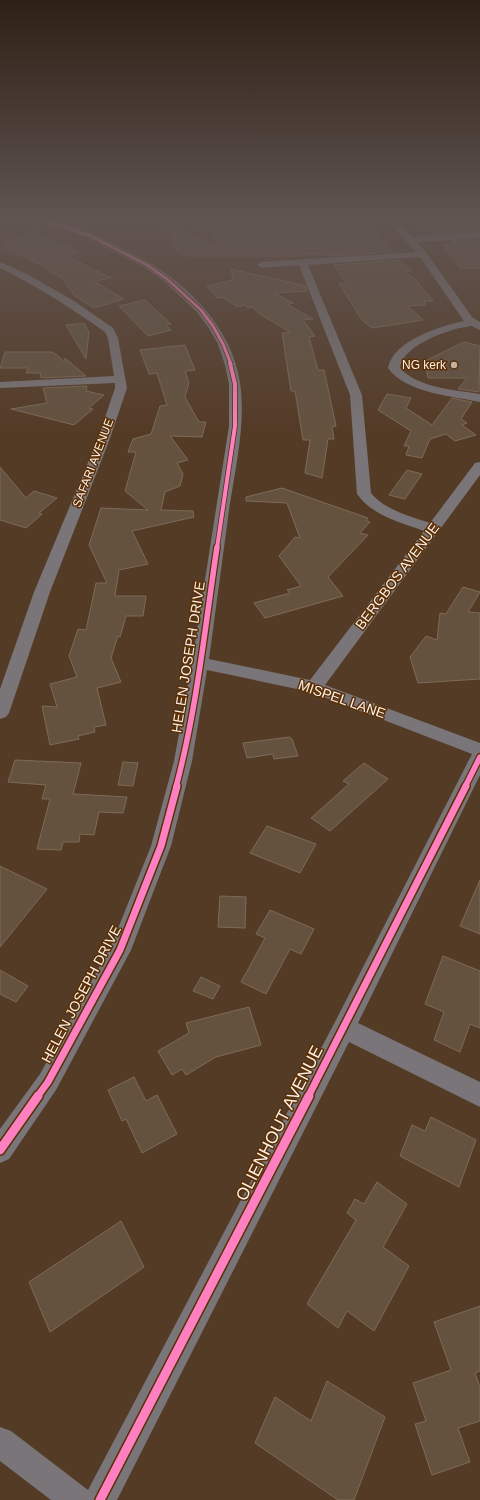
<svg xmlns="http://www.w3.org/2000/svg" width="480" height="1500" viewBox="0 0 480 1500" font-family="Arial,sans-serif">
<style>
.building{fill:#64523f;stroke:#7d6b58}
.lines{fill:none;stroke-linecap:round;stroke-linejoin:round}
.minor{fill:#7a7578;fill-rule:evenodd}
.cycleway-far4-casing{stroke:#5b2f05;stroke-width:4.5}
.cycleway-far3-casing{stroke:#5b2f05;stroke-width:5.5}
.cycleway-far2-casing{stroke:#5b2f05;stroke-width:8}
.cycleway-far1-casing{stroke:#5b2f05;stroke-width:10}
.cycleway-casing{stroke:#5b2f05;stroke-width:12}
.cycleway-far4{stroke:#ff80c0;stroke-width:3}
.cycleway-far3{stroke:#ff80c0;stroke-width:4}
.cycleway-far2{stroke:#ff80c0;stroke-width:5.5}
.cycleway-far1{stroke:#ff80c0;stroke-width:7}
.cycleway{stroke:#ff80c0;stroke-width:9}
.poi-dot{fill:#c1b1a4;stroke:#5b2f05;stroke-width:1.5}
.labels{text-anchor:middle;stroke-width:3;stroke-linejoin:round;paint-order:stroke}
.far-poi-label{font-size:12px;fill:#fbf0e8;stroke:#5b2f05;text-anchor:end}
.far-street-label{font-size:12px;fill:#fbf0e8;stroke:#5b2f05}
.street-label{font-size:14px;fill:#fbf0e8;stroke:#5b2f05}
.near-street-label{font-size:17px;fill:#fbf0e8;stroke:#5b2f05}
</style>
<rect width="100%" height="100%" fill="#543b26"/>
<!-- building -->
<path class="building" d="M414,222H480V231L437,234Z
M369,224L392,252L328,256L327,254H301V256H186L185,254H179L166,225L217,247L210,231L300,226L304,231Z
M33,231L79,252L67,256L111,278L94,281L124,299L94,308L75,296L62,278L49,271L51,270L18,254L19,253L5,248L13,245L4,242Z
M480,240V268H460L443,245L456,243L452,241Z
M399,260L412,271L405,272L415,279L433,301H424L426,305L408,306L423,320L372,328L362,320L339,283H346L334,265Z
M231,269L306,286L307,291L275,293L293,303L288,305L313,319L303,320L315,336L309,337L318,370H324L336,426L332,427L334,439H328L322,478L305,473L310,440H303L295,391H291L282,333L290,332L258,313L253,307L249,308L244,305L238,307L222,297L217,298L207,286L233,280Z
M145,300L171,324L166,325L171,330L148,336L119,306Z
M84,323L89,332L86,359L66,325Z
M464,342L480,346L479,392L458,389L467,378H428L425,361Z
M185,345L195,370L185,371L189,383L185,397L199,422H206L202,437L170,436L188,460L177,463L183,474L180,486L165,492L161,510L193,511L194,517L132,531L148,564L119,570L115,596H146L143,616H126L120,637L118,636L111,658L121,682L97,688L106,725L94,727L95,732L78,736L79,739L50,745L42,706L57,707L50,684L77,677L69,656L78,629L86,630L96,583H107L89,545L101,508L148,510L125,491L136,452H128L133,439L151,434L160,406L167,405L157,373L149,374L140,350Z
M5,352H53L65,362V358L86,376L41,378L40,373H26L28,368H0Z
M87,386L86,391L104,395L89,408L93,409L74,425L11,409L47,403L43,388Z
M387,394L411,398L406,408L432,425L452,398L472,402L461,419L467,423L462,425L476,435L455,441L446,434L430,439L422,458L406,455L409,446H404L411,431L378,410Z
M0,467L26,498L34,491L57,498L39,513L42,514L26,528L0,520Z
M407,470L422,474L405,499L389,495Z
M282,488L368,518L366,521L370,522L360,533L368,535L328,577L343,596L265,618L254,603L290,593L287,590L301,586L279,556L295,537L300,538L287,503L246,501V497Z
M463,587L480,592L468,612L480,613V679L418,683L410,657L426,636L437,640L440,613L446,614Z
M290,737L291,739H292L298,756L274,759L273,754L247,758L243,743Z
M15,760L81,763L73,794L127,797L123,813L99,812L94,835L80,834L79,842H63L61,850L37,849L50,799H42L46,785L8,782Z
M123,762L138,763L133,786L118,785Z
M364,763L388,779L330,831L311,818L349,784L343,781Z
M267,826L316,844L300,873L250,853Z
M0,866L47,889L0,947Z
M480,880V934L460,926Z
M220,896L246,897L245,928L218,927Z
M270,910L314,929L301,954L290,949L266,994L241,982L265,938L256,934Z
M443,956L480,971V1028L470,1024L460,1052L434,1040L444,1012L425,1004Z
M0,970L28,986L16,1002L0,994Z
M201,977L220,986L213,999L193,991Z
M249,1007L261,1045L216,1057L186,1075L182,1069L172,1075L158,1051L189,1033L186,1023Z
M134,1077L146,1101L157,1095L177,1134L142,1153L126,1119L122,1121L108,1090Z
M431,1117L476,1140L459,1187L400,1156L412,1125L425,1131Z
M377,1182L407,1204L383,1247L409,1266L374,1331L347,1311L338,1328L307,1304L356,1220L347,1213L355,1199L364,1204Z
M121,1221L144,1267L50,1332L29,1282Z
M480,1306V1371L475,1373L480,1387V1421L458,1428L470,1462L432,1475L415,1424L426,1421L413,1383L451,1370L434,1322Z
M327,1381L385,1417L354,1500H338L255,1443L275,1397L311,1421Z"/>
<g class="lines">
<!-- minor -->
<path class="minor" d="M45,222C78,222 109,242 137,256C186,281 232,327 240,383C246,420 236,466 230,503C223,555 216,607 209,659L310,680L424,531C400,522 373,516 357,494L350,395L299,265L262,268L257,265L262,262L416,252L388,222H397L412,237L480,232V238L417,242L426,252L472,317L480,322V330C477,329 474,327 472,326C469,326 463,328 459,328C441,333 403,346 400,368C418,388 455,390 480,394V402C452,396 406,393 388,368C393,340 441,326 464,321L420,257L308,265L362,395L371,493C385,510 409,516 430,523L475,463L480,462V475L325,685L480,743V775L358,1023L480,1082V1107L349,1042L117,1500H51L0,1461V1427L11,1431L88,1490L336,1020L472,754L311,692L207,670L192,761L171,846L131,950L56,1090L9,1159L0,1163V1129L40,1074L111,946L151,846L174,761L192,663L229,426V384L225,365L218,344L208,327L197,312L164,281L144,267L88,238L46,224Z
M184,222H233L229,225H188Z
M0,262L29,275L74,301L113,328L118,338L127,388L109,441L50,592L9,713L6,717L0,719V689L34,592L97,441L115,388V383L0,388V382L114,376L108,338L105,332C71,308 37,286 0,268Z"/>
<defs>
<path id="cycleway-far4" d="M49,222L91,236L147,265L167,279L201,310L213,326L223,344L231,364"/>
<path id="cycleway-far3" d="M217,548L235,426V384L230,363"/>
<path id="cycleway-far2" d="M176,787C197,708 205,627 217,547
M465,787L480,757"/>
<path id="cycleway-far1" d="M37,1097L48,1082L120,950L161,846L177,786
M308,1097L466,786"/>
<path id="cycleway" d="M0,1150L38,1096
M100,1500L309,1096"/>
</defs>
<!-- cycleway-far4 casing -->
<use href="#cycleway-far4" class="cycleway-far4-casing"/>
<!-- cycleway-far3 casing -->
<use href="#cycleway-far3" class="cycleway-far3-casing"/>
<!-- cycleway-far2 casing -->
<use href="#cycleway-far2" class="cycleway-far2-casing"/>
<!-- cycleway-far1 casing -->
<use href="#cycleway-far1" class="cycleway-far1-casing"/>
<!-- cycleway casing -->
<use href="#cycleway" class="cycleway-casing"/>
<!-- cycleway-far4 -->
<use href="#cycleway-far4" class="cycleway-far4"/>
<!-- cycleway-far3 -->
<use href="#cycleway-far3" class="cycleway-far3"/>
<!-- cycleway-far2 -->
<use href="#cycleway-far2" class="cycleway-far2"/>
<!-- cycleway-far1 -->
<use href="#cycleway-far1" class="cycleway-far1"/>
<!-- cycleway -->
<use href="#cycleway" class="cycleway"/>
</g>
<!-- sky -->
<linearGradient id="sky" x2="0" y2="1"><stop stop-color="#2e2015"/><stop offset="0.51" stop-color="#615552"/><stop offset="1" stop-color="#615552" stop-opacity="0"/></linearGradient>
<rect width="480" height="432" fill="url(#sky)"/>
<!-- markers -->
<circle class="poi-dot" cx="454" cy="365" r="4"/>
<g class="labels">
<!-- far-poi labels -->
<g class="far-poi-label">
<text x="446" y="369">NG kerk</text>
</g>
<!-- far-street labels -->
<g class="far-street-label">
<text transform="translate(93 463) rotate(-69)" y="4">SAFARI AVENUE</text>
</g>
<!-- street labels -->
<g class="street-label">
<text transform="translate(397 576) rotate(-53)" y="5">BERGBOS AVENUE</text>
<text transform="translate(188 657) rotate(-81)" y="5">HELEN JOSEPH DRIVE</text>
<text transform="translate(342 699) rotate(19)" y="5">MISPEL LANE</text>
<text transform="translate(81 994) rotate(-62)" y="5">HELEN JOSEPH DRIVE</text>
</g>
<!-- near-street labels -->
<g class="near-street-label">
<text transform="translate(279 1123) rotate(-63)" y="6">OLIENHOUT AVENUE</text>
</g>
</g>
</svg>
